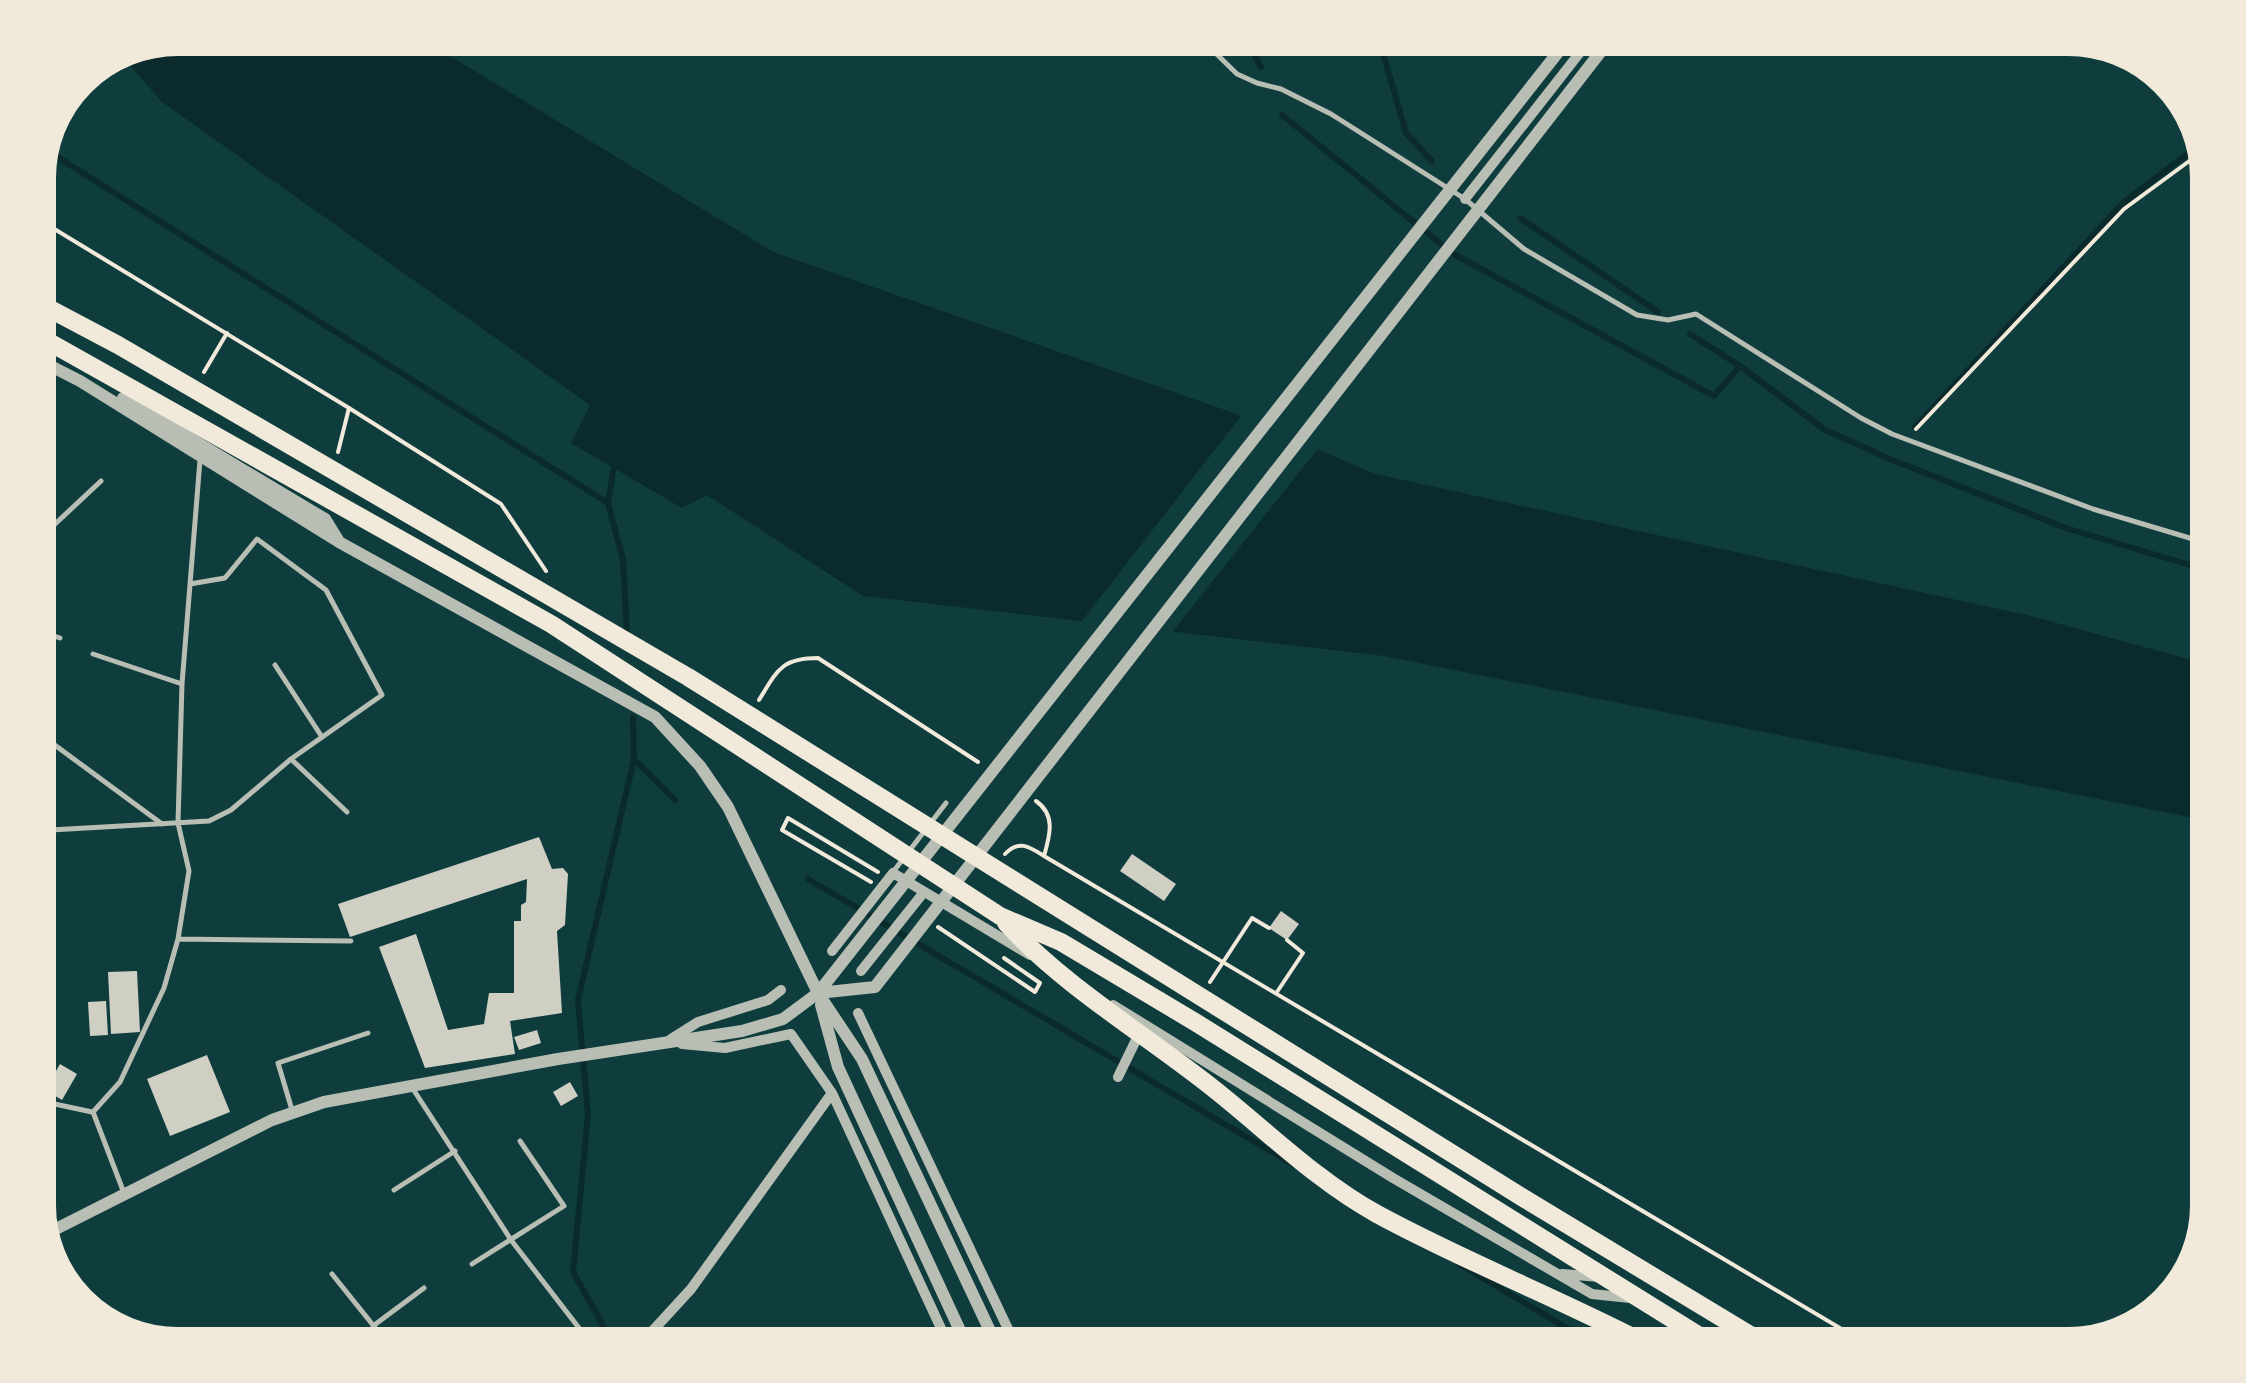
<svg xmlns="http://www.w3.org/2000/svg" width="2246" height="1383" viewBox="0 0 2246 1383" font-family="Arial,sans-serif">
<style>
.water{fill:#0a2a2b}
.pier{fill:#0f3d3e}
.lines{fill:none;stroke-linecap:round;stroke-linejoin:round}
.stream{stroke:#0a2a2b;stroke-width:6}
.building{fill:#cfcfc3}
.path{stroke:#f1e9da;stroke-width:4}
.service{stroke:#b8beb3;stroke-width:5}
.minor{stroke:#b8beb3;stroke-width:10}
.tertiary{stroke:#b8beb3;stroke-width:12}
.trunk{stroke:#f1e9da;stroke-width:18}
.rim{fill:none;stroke:#f1e9da;stroke-width:12}
</style>
<rect width="100%" height="100%" fill="#0f3d3e"/>
<!-- water -->
<path class="water" d="M178,33H412L773,252L1231,412L1375,474L2031,616L2213,666V822L1384,656L863,596L707,495L682,508L571,443L590,405L162,102L122,56Z"/>
<!-- pier -->
<path class="pier" d="M1244,412L1321,445L1169,636L1078,626Z"/>
<g class="lines">
<!-- stream -->
<path class="stream" d="M1242,32L1261,67
M1377,32L1406,133L1432,161
M1282,115L1452,253L1714,396L1740,366L1825,430L1890,459L2066,528L2213,572
M43,148L608,503L623,560L627,633
M1520,218L1658,312
M1690,334L1740,366
M1915,427L2122,204L2204,141
M608,503L615,460
M635,760L675,800
M808,879L1294,1165
M1459,1264L1604,1350
M617,1350L573,1272L588,1115L578,1000L634,759L633,717"/>
</g>
<!-- building -->
<path class="building" d="M539,837L552,869L563,868L568,874L565,925L557,931L562,1013L510,1021L515,1054L425,1068L379,947L416,934L448,1030L484,1024L489,993H514V921H521V905L526,902L527,879L350,937L338,904Z
M1132,854L1176,884L1164,901L1120,871Z
M1281,911L1299,924L1287,940L1269,928Z
M137,971L140,1032L111,1034L108,972Z
M106,1001L108,1035L90,1036L88,1002Z
M537,1030L541,1043L519,1050L514,1037Z
M207,1055L230,1112L170,1136L147,1079Z
M60,1064L77,1074L62,1100L45,1090Z
M570,1082L578,1096L561,1106L553,1092Z"/>
<g class="lines">
<!-- path -->
<path class="path" d="M33,216L349,408L501,504L546,571
M204,372L227,333
M1916,429L2124,209L2207,148
M338,452L349,408
M759,700C777,671 781,658 818,658L978,762
M1036,801C1056,815 1050,835 1044,856L1877,1350
M1005,854C1019,839 1030,847 1044,856
M871,882L782,830L788,818L878,872
M938,927L1035,992L1040,983L1004,958
M1210,982L1252,918L1269,928
M1277,992L1303,953L1287,940"/>
<!-- service -->
<path class="service" d="M1194,32L1237,74L1257,83L1281,89L1331,114L1465,199L1524,249L1637,315L1668,320L1696,314L1861,418L1892,434L2093,509L2213,545
M33,539H39L101,481
M33,629L60,638
M93,654L182,684
M275,665L322,737
M33,729L162,824
M291,759L347,812
M33,831L209,821L231,810L291,759L382,695L326,590L257,539L225,578L190,584
M893,872L946,803
M178,939L351,941
M33,977L44,961
M413,1089L511,1240L596,1350
M33,1094L50,1103L92,1112
M292,1110L278,1063L368,1033
M93,1112L120,1082L164,988L178,939L189,871L178,823L182,684L200,460
M93,1112L124,1193
M394,1190L455,1151
M472,1264L564,1206L520,1141
M332,1274L393,1350
M373,1326L424,1288"/>
<!-- minor -->
<path class="minor" d="M1465,199L1596,32
M832,951L893,873L1030,955
M861,971L924,892
M1113,1005L1393,1178L1592,1294L1630,1298
M858,1013L1018,1350
M671,1039L698,1022L768,1000L781,990
M682,1044L725,1048L791,1034L832,1093L951,1350
M1118,1077L1136,1040
M1562,1274L1600,1277
M635,1350L691,1289L832,1093"/>
<!-- tertiary -->
<path class="tertiary" d="M33,357L80,381L339,542L655,717L700,766L728,807L818,993L862,1059L999,1350
M123,398L325,519L338,540
M818,993L875,987L1616,32
M821,1005L838,1067L969,1350
M40,1237L272,1120L324,1102L558,1059L742,1031L783,1019L818,993L1574,32"/>
<!-- trunk -->
<path class="trunk" d="M33,300L118,345L688,677L1525,1199L1775,1350
M33,333L551,624L1000,916L1061,942L1195,1022L1722,1350
M1006,923C1066,988 1145,1034 1214,1089C1267,1131 1317,1181 1377,1214C1469,1264 1566,1301 1658,1350"/>
</g>
<!-- crop -->
<path d="M0 0H2246V1383H0ZM178 50H2068A128 128 0 0 1 2196 178V1205A128 128 0 0 1 2068 1333H178A128 128 0 0 1 50 1205V178A128 128 0 0 1 178 50Z" fill="#f1e9da" fill-rule="evenodd"/>
<path class="rim" d="M178 50H2068A128 128 0 0 1 2196 178V1205A128 128 0 0 1 2068 1333H178A128 128 0 0 1 50 1205V178A128 128 0 0 1 178 50Z"/>
</svg>
